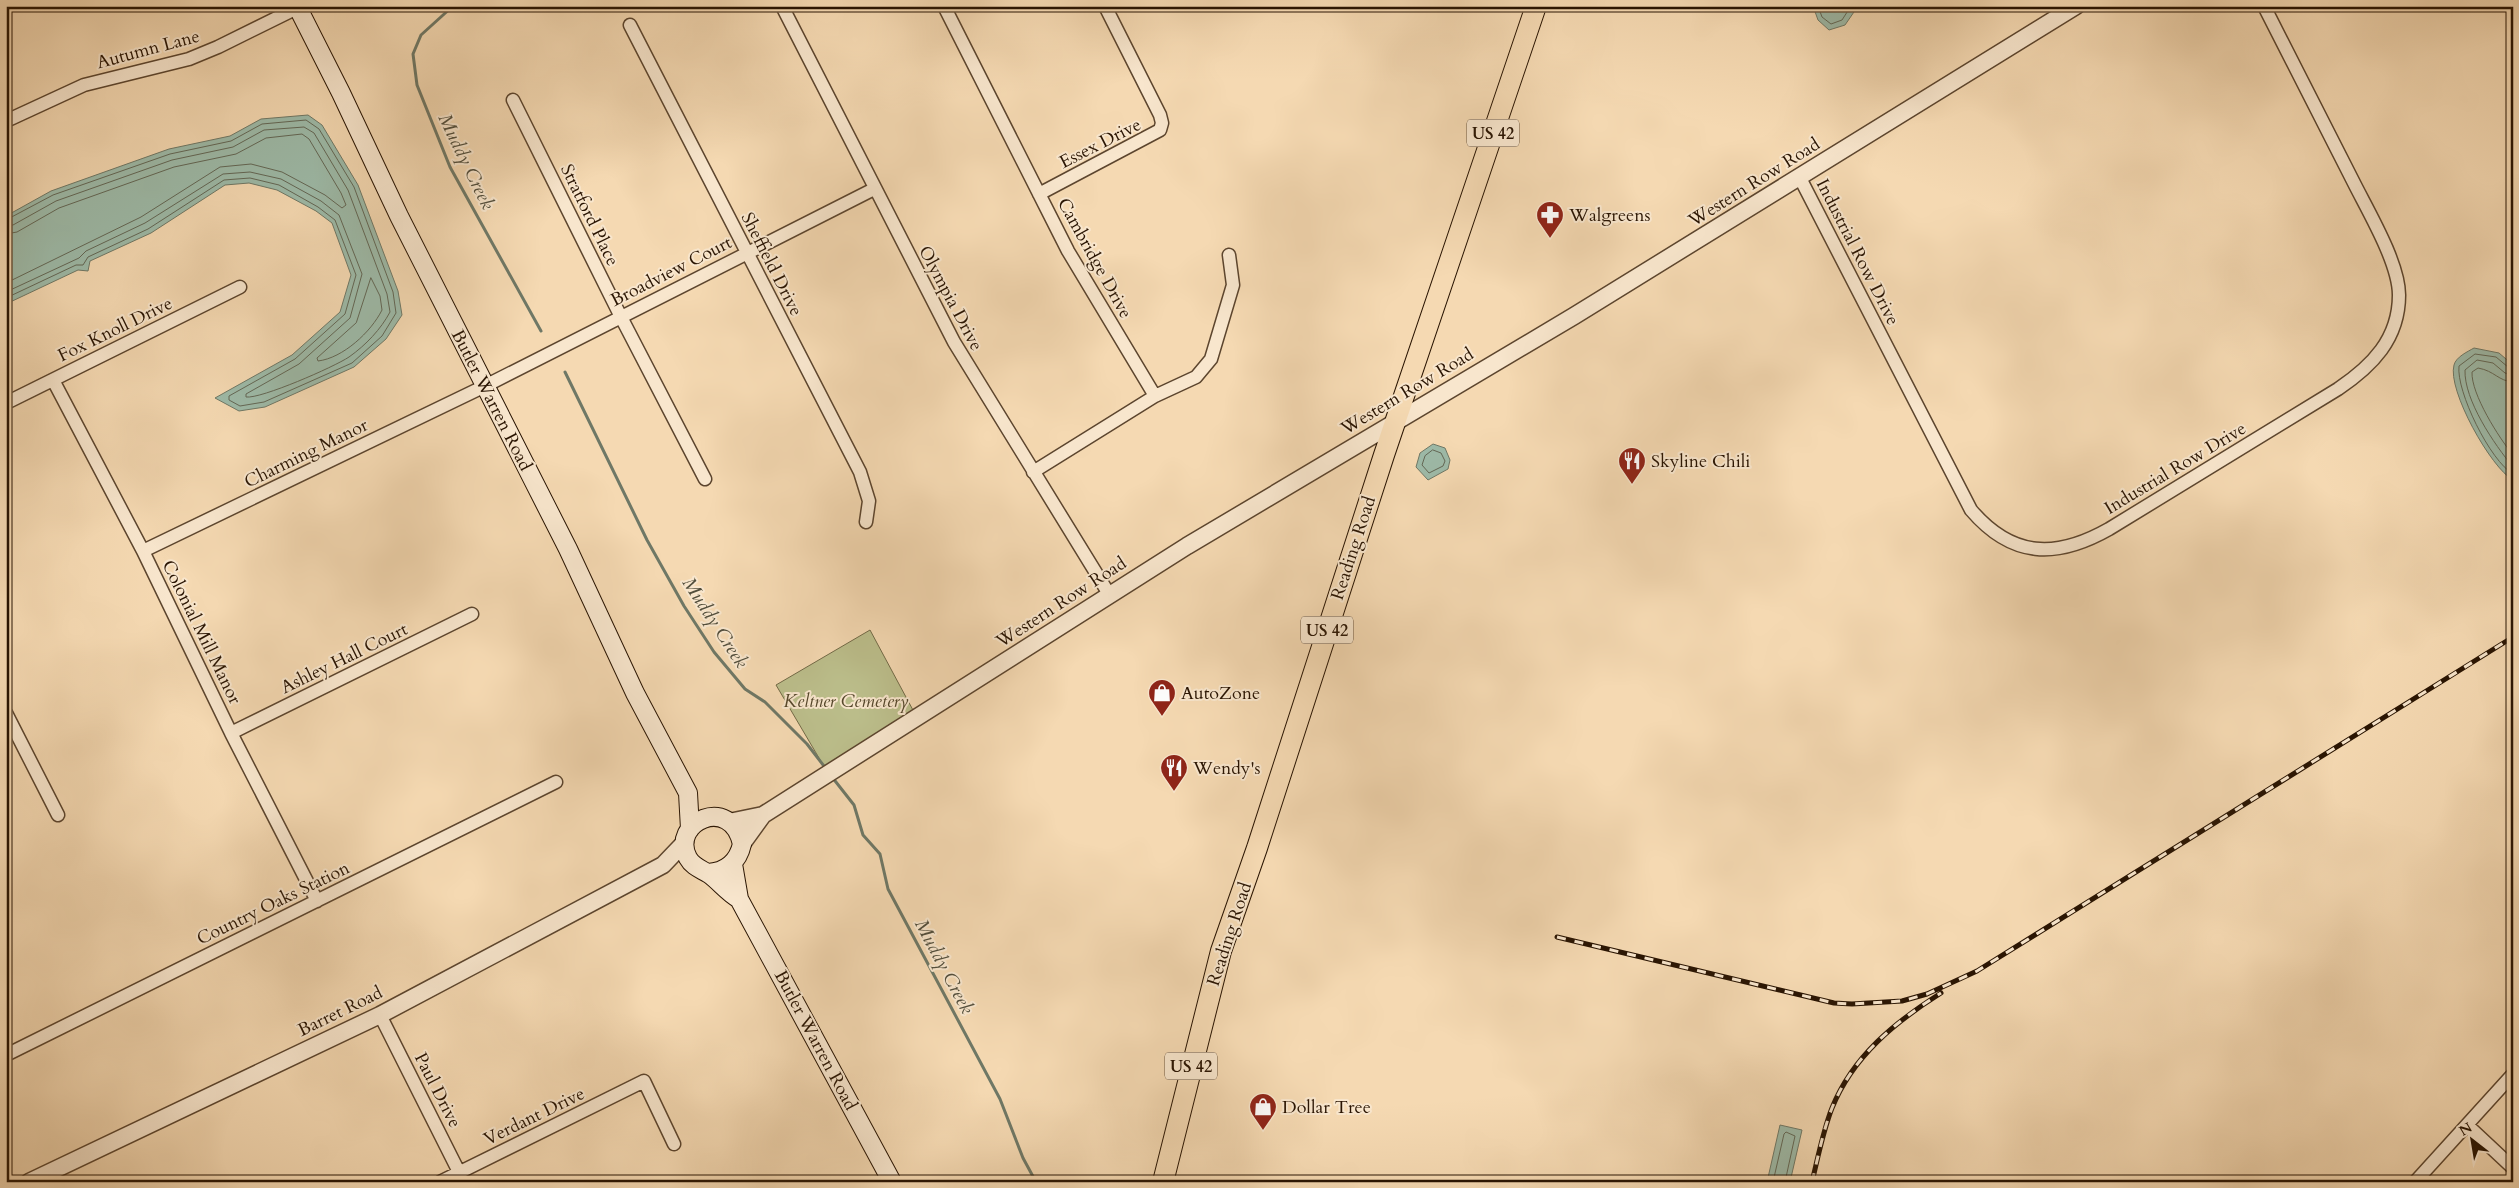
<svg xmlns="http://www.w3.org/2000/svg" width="2519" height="1188" viewBox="0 0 2519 1188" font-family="Cardo,serif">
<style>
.green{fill:#bcbf8c;stroke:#726a47}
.water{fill:#9dbaa8;stroke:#6f7866}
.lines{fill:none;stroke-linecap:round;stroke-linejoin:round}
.shore{stroke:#636755;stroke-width:1}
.stream{stroke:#6f7866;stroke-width:3}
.minor-casing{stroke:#5c452e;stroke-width:15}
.tertiary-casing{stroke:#5c452e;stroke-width:19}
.secondary-casing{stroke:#291402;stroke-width:20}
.primary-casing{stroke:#291402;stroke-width:22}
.minor{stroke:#f8e6cd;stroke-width:12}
.tertiary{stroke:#f8e6cd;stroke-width:16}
.secondary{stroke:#f8e6cd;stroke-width:18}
.primary{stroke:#f5d9b2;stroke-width:20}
.rail-casing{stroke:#291402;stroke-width:5}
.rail{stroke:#f8e6cd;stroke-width:3;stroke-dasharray:9;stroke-linecap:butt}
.labels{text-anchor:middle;stroke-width:4;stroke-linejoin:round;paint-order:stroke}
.shield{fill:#f8e6cd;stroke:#67533f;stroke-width:1}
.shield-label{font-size:16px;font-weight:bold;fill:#291402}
.street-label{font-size:18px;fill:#291402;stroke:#f8e6cd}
.poi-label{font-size:18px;fill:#291402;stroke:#f8e6cd;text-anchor:start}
.park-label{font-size:18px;font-style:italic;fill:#55472b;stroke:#f8e6cd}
.water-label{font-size:19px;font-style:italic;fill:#524e3c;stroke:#f8e6cd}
</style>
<rect width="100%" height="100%" fill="#f5d9b2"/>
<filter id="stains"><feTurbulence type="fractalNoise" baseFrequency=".004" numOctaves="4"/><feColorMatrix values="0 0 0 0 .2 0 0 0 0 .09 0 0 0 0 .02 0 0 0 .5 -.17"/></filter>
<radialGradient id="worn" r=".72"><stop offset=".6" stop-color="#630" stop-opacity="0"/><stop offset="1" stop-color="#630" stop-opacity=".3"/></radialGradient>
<!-- green -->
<path class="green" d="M870,630L914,712L829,775L776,685Z"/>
<!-- water -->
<path class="water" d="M1813,6H1856V9L1845,25L1829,30L1818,20Z
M308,115L322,125L358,185L398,291L402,315L386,339L354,367L265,407L239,411L215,398L292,355L340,312L351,275L332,223L316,211L277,190L249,183L225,185L151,233L90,261L88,271L78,270L6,304V216L51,191L169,149L230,136L261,119Z
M2474,348L2499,353L2513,365V480C2491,468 2447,390 2454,365C2456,357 2467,352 2474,348Z
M1433,444L1445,448L1450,460L1448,469L1428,480L1416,467L1420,453Z
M1780,1125L1802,1130L1790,1182H1767Z"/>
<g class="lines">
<!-- shore -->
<path class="shore" d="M1818,6L1822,17L1831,24L1842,20L1851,6
M6,220L53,195L170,154L231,141L262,124L306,120L319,129L354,187L393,292L396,313L382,336L352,363L264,402L240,406L229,400V396L295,359L345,314L356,275L335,220L318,207L279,185L250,178L224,180L148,229L88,257L83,265H76L6,298
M6,226L13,225L56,201L172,160L233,147L264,130L304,127L314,133L348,190L387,294L390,312C381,329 366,345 349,357C334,367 261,399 246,397V394L299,364L350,318L362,274L339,215L321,201L281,179L250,172L223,174L145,223L86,251L79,258L6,292
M6,234L17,232L59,208L174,167L236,154L266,138L302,134L309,139L341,193L346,205L342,208L325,195L282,172L251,164L220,167L141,217L6,283
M371,278L380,296L382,310C371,332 343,358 318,361L317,358L356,323Z
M2513,368L2508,367L2496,357L2475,354L2459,366C2456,391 2490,461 2513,474
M2513,375L2505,373L2493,363L2477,360L2465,370C2464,400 2494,444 2513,467
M2513,382C2498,381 2495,371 2478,368L2472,372C2471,394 2499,438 2513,455
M1433,450L1441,453L1445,461L1443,466L1429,473L1422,465L1425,456Z
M1773,1182L1784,1134L1786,1132L1795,1136L1785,1182"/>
<!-- stream -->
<path class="stream" d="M453,6L421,35L413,54L417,85L450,167L541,331
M565,372L647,540L684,606L714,652L745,689L765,702L807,744L827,770
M832,777L854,805L863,835L880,854L888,889L1000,1099L1023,1158L1036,1182"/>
<defs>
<path id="minor" d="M782,6L954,342L1109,594
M944,6L1068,251L1155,396L1033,472
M630,25L860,472L869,501L866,522
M513,100L621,317L705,479
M6,121L84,85L189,59L218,47L301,6
M1800,178L1971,510C2012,558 2056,559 2109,529L2338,389C2372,366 2399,339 2399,295C2399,263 2368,211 2354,183C2324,124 2294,65 2264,6
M1039,194L1160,130L1162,123L1160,115L1105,6
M53,380L143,551L231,733L317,901
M1155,396L1196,377L1211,359L1233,285L1229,255
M6,403L240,287
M143,551L485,386L874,189
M6,713L58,815
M231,733L472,614
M380,1015L464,1182
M6,1055L556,782
M2467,1125L2513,1168
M440,1182L644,1081L674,1144
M2415,1182L2513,1074"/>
<path id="tertiary" d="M729,822L763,815L1187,546L1574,316L2076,6
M742,844L763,815
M29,1182L380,1015L663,865L685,842"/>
<path id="secondary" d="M297,6L341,93L399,216L568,549L635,693L688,793L690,829
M733,864L739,899L892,1182
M708,873C726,872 738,862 742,844C731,794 669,822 688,858C693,867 701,869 709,874C720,882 727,892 739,899"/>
<path id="primary" d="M1163,1182L1221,951L1257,848L1384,455L1536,6"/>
</defs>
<!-- minor casing -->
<use href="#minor" class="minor-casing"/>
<!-- tertiary casing -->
<use href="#tertiary" class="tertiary-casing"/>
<!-- secondary casing -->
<use href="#secondary" class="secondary-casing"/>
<!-- primary casing -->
<use href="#primary" class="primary-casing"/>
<!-- minor -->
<use href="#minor" class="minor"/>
<!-- tertiary -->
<use href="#tertiary" class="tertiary"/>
<!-- secondary -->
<use href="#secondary" class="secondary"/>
<!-- primary -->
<use href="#primary" class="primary"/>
<defs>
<path id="rail" d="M1557,937L1834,1003L1852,1004L1902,1001L1927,994L1977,971L2513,637
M1812,1182C1818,1157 1823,1131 1832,1108C1853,1056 1895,1022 1941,993"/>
</defs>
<!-- rail casing -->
<use href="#rail" class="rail-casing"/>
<!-- rail -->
<use href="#rail" class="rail"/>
</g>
<!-- icons -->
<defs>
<symbol id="pharmacy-pin" viewBox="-11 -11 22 30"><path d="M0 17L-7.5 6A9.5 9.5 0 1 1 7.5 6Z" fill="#8f2418" stroke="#f8e6cd"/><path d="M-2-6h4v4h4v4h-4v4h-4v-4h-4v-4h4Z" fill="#fff"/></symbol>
<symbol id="restaurant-pin" viewBox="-11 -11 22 30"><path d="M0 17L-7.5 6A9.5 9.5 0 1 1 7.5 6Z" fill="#8f2418" stroke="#f8e6cd"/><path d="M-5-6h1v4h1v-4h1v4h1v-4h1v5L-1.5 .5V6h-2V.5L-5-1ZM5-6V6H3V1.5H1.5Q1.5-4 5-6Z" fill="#fff"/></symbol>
<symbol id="shop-pin" viewBox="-11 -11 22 30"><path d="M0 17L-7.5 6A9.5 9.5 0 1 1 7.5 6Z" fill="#8f2418" stroke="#f8e6cd"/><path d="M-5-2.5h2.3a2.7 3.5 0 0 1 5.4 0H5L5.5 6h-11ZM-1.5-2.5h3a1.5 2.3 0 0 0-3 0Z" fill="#fff"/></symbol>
</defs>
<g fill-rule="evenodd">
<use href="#pharmacy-pin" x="1534" y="199" width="32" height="43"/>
<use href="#restaurant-pin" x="1616" y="445" width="32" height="43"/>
<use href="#shop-pin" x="1146" y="677" width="32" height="43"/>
<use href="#restaurant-pin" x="1158" y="752" width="32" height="43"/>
<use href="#shop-pin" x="1247" y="1091" width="32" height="43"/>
</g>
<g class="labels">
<!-- shield labels -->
<g class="shield">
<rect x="1467" y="119.5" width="52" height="27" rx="4"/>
<rect x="1301" y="616.5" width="52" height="27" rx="4"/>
<rect x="1165" y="1052.5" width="52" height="27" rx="4"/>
</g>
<g class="shield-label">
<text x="1493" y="139">US 42</text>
<text x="1327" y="636">US 42</text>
<text x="1191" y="1072">US 42</text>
</g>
<!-- street labels -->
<g class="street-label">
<text transform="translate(148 49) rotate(-15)" y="6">Autumn Lane</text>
<text transform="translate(1100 143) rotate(-27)" y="6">Essex Drive</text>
<text transform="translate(1754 182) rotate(-32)" y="6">Western Row Road</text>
<text transform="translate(590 215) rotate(64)" y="6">Stratford Place</text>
<text transform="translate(1858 252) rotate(63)" y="6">Industrial Row Drive</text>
<text transform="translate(1095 258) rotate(61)" y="6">Cambridge Drive</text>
<text transform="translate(772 264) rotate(63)" y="6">Sheffield Drive</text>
<text transform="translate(671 271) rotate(-27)" y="6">Broadview Court</text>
<text transform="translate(951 298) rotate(62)" y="6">Olympia Drive</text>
<text transform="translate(115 329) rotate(-26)" y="6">Fox Knoll Drive</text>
<text transform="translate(1407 391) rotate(-31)" y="6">Western Row Road</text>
<text transform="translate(492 400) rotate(63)" y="6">Butler Warren Road</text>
<text transform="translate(306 453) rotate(-26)" y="6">Charming Manor</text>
<text transform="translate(2175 468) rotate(-31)" y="6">Industrial Row Drive</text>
<text transform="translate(1353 548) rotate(-72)" y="6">Reading Road</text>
<text transform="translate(1061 602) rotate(-33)" y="6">Western Row Road</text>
<text transform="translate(202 632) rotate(64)" y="6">Colonial Mill Manor</text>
<text transform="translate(344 658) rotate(-26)" y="6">Ashley Hall Court</text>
<text transform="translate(273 903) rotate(-26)" y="6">Country Oaks Station</text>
<text transform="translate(1229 934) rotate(-72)" y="6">Reading Road</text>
<text transform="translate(340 1011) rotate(-26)" y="6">Barret Road</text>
<text transform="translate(816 1040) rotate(62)" y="6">Butler Warren Road</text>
<text transform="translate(438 1090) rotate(63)" y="6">Paul Drive</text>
<text transform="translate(534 1116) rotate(-26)" y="6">Verdant Drive</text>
</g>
<!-- poi labels -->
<g class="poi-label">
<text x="1569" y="221">Walgreens</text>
<text x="1651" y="467">Skyline Chili</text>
<text x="1181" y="699">AutoZone</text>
<text x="1193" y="774">Wendy's</text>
<text x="1282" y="1113">Dollar Tree</text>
</g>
<!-- park labels -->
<g class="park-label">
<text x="846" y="707">Keltner Cemetery</text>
</g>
<!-- water labels -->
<g class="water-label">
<text transform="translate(467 161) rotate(64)" y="7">Muddy Creek</text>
<text transform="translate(716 622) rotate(57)" y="7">Muddy Creek</text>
<text transform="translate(945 966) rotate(62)" y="7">Muddy Creek</text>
</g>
</g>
<!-- margin -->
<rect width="2519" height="1188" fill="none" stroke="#f5d9b2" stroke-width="25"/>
<rect x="8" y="8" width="2504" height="1173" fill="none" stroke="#291402" stroke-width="2.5"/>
<rect x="12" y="12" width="2494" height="1163" fill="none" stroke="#291402"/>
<!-- north arrow -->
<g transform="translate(2472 1140) rotate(329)" stroke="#f8e6cd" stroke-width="4" paint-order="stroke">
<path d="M0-4L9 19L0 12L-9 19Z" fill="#291402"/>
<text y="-8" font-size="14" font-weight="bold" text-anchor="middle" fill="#291402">N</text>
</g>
<rect width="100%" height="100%" filter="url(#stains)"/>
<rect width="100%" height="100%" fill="url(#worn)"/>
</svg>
